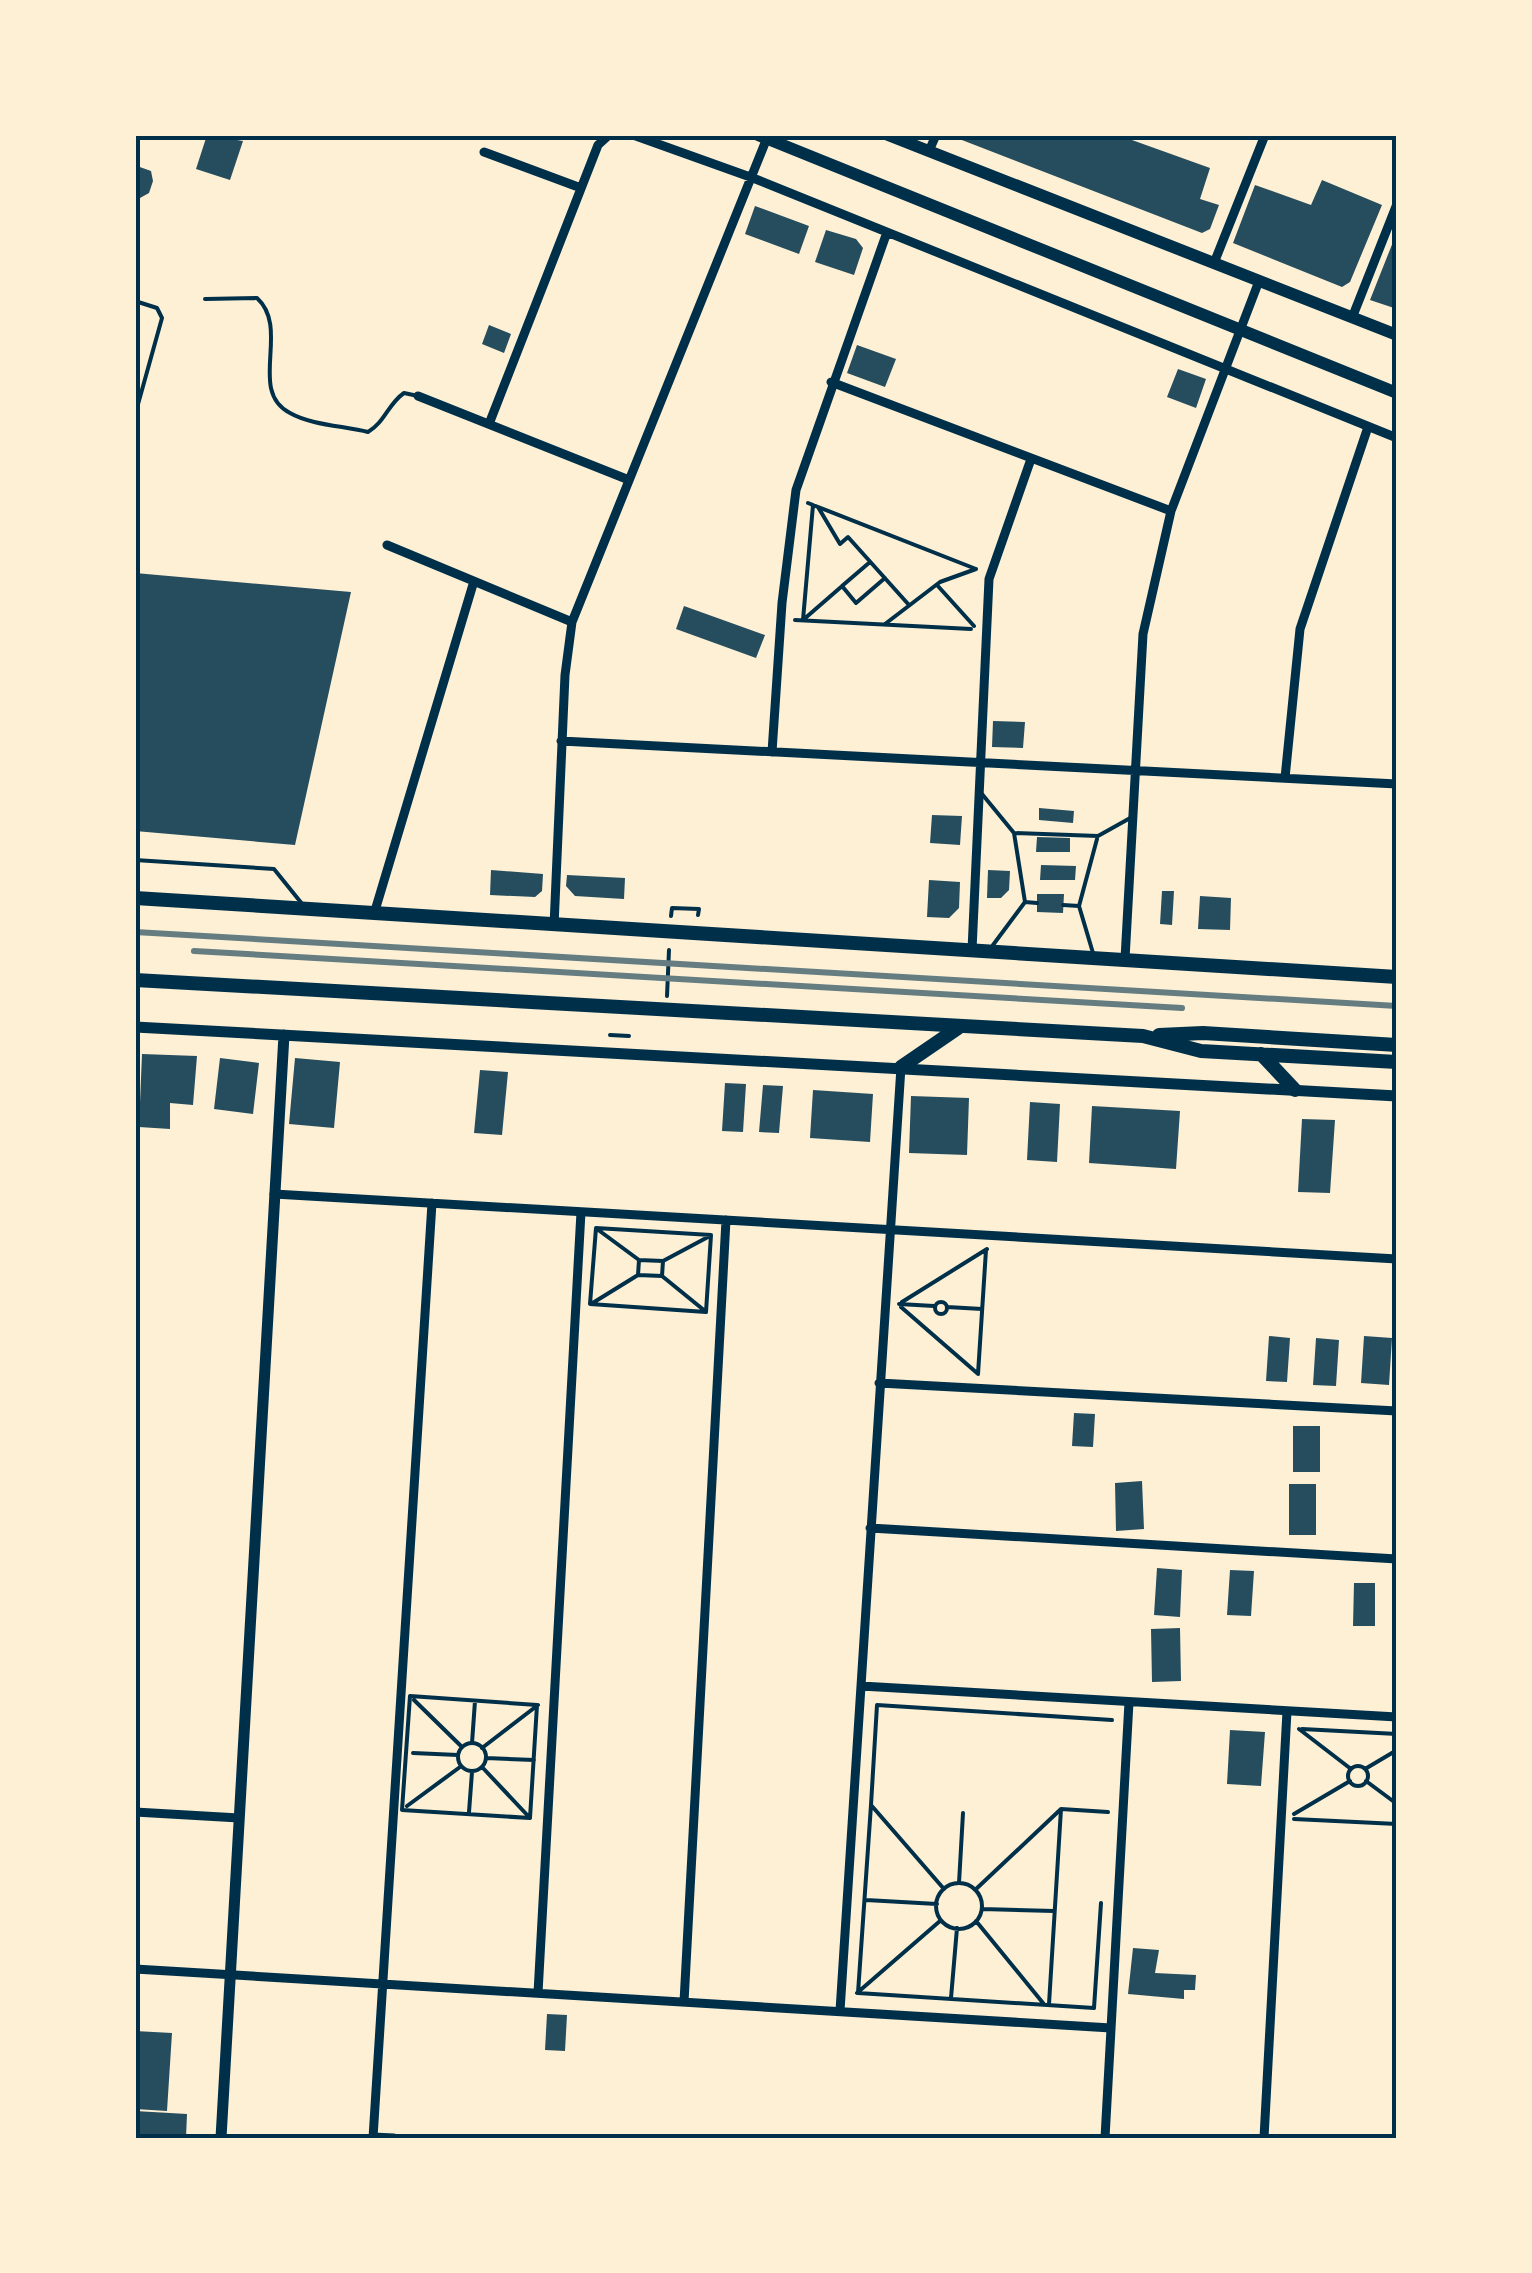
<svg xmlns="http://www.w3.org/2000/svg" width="1532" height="2273" viewBox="0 0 1532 2273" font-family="Commissioner,sans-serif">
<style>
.building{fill:#264d5e}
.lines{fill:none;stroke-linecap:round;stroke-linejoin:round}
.path{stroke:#003049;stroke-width:4}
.service{stroke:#003049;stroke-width:4}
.minor{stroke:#003049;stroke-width:9}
.tertiary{stroke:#003049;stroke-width:11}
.secondary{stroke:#003049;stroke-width:12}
.primary{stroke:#003049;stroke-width:14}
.rail{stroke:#657d81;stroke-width:6}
.neatline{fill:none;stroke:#003049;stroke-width:4}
</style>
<rect width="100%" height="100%" fill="#fdf0d5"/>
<!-- building -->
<path class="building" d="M207,135L243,141L230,180L196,169Z
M949,135H1118L1210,168L1200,199L1219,205L1210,229L1202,233Z
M137,166L151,171L153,181L149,193L140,198L135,196Z
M1322,180L1382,205L1350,282L1342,287L1233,243L1255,185L1311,205Z
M755,206L809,226L799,254L745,234Z
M826,230L856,239L863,248L854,275L815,262Z
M1393,242L1397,243V309L1370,300Z
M489,325L511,334L504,353L482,344Z
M857,345L896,359L885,387L847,373Z
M1178,369L1206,379L1196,408L1167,397Z
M135,573L351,592L295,845L135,831Z
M684,606L765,635L756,658L676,629Z
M993,721L1025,722L1023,748L992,747Z
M1039,808L1074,811L1073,823L1039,820Z
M932,815L962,816L960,845L930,843Z
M1037,837L1070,838V852H1036Z
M1041,865L1076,866L1075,880H1040Z
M491,870L543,874L542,891L535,897L490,895Z
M988,870L1010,871L1009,890L1001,898H987Z
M567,875L625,878L624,899L575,896L566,886Z
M929,880L960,882L959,908L949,918L927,917Z
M1162,891H1174L1172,925L1160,924Z
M1037,894H1064L1063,913L1037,912Z
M1200,896L1231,898L1230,930L1198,929Z
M142,1054L197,1056L193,1105L170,1103V1129L139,1127Z
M220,1058L259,1063L253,1114L214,1109Z
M295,1058L340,1062L334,1128L289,1124Z
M480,1070L508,1072L502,1135L474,1133Z
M725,1083L746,1084L743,1132L722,1131Z
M763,1085L783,1086L779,1133L759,1132Z
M813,1090L873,1094L870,1142L810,1138Z
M911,1096L969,1098L967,1155L909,1153Z
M1030,1102L1060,1104L1057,1162L1027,1160Z
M1092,1106L1180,1111L1176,1169L1089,1163Z
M1302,1119L1335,1120L1330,1193L1298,1192Z
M1269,1336L1290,1338L1287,1382L1266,1381Z
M1364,1336L1392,1338L1389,1385L1361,1383Z
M1316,1338L1339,1340L1336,1386L1313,1385Z
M1074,1413L1095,1414L1093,1447L1072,1446Z
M1293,1426H1320V1472H1293Z
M1142,1481L1144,1529L1116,1531L1115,1483Z
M1289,1484H1316V1535H1289Z
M1157,1568L1182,1570L1180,1617L1154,1615Z
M1230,1570L1254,1571L1251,1616L1227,1615Z
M1354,1583H1375V1626H1353Z
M1180,1628L1181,1681L1152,1682L1151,1629Z
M1230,1730L1265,1732L1261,1786L1227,1784Z
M1133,1948L1159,1950L1155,1973L1196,1975L1195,1990H1184V1999L1128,1994Z
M547,2014L567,2015L565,2051L545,2050Z
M135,2031L172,2033L167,2111L135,2109Z
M135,2111L187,2114L186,2138H135Z"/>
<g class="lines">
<!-- path -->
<path class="path" d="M808,503L976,569
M818,507L840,544L848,537L909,605
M870,562L842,586L856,603L885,578
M937,585L974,626
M795,620L971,629
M803,620L813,505
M803,620L841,587
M885,624L940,582L976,569
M671,916L672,908L699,909L698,915
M667,996L669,950
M610,1035L629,1036
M596,1228L711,1235L706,1312L590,1304Z
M597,1229L639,1260L663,1261L662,1276L638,1275L639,1260
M663,1261L708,1237
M662,1276L705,1311
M935 1308a6 6 0 1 1 12 0a6 6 0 1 1-12 0Z
M902,1302L987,1249
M591,1304L638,1275
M899,1304L934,1306
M901,1307L977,1373
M947,1307L982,1309
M978,1374L986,1250
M410,1696L537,1705L530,1818L402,1810Z
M414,1700L461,1746
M1299,1729L1351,1769
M1302,1729L1397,1734
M458 1757a14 14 0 1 1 28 0a14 14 0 1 1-28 0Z
M472,1743L475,1701
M482,1748L538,1705
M413,1753L458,1755
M486,1758L534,1760
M1348 1776a10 10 0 1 1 20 0a10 10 0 1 1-20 0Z
M482,1767L530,1818
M1365,1769L1397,1750
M1366,1781L1397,1804
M871,1805L858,1993L1094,2008L1101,1903
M407,1806L460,1767
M469,1812L472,1772
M1294,1814L1350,1781
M1294,1819L1397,1824
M959,1883L963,1813
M936 1906a23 23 0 1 1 46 0a23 23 0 1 1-46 0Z
M944,1889L871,1805L877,1705L1112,1720
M975,1890L1061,1809L1108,1812
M866,1900L937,1904
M982,1909L1054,1911
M976,1921L1043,2003
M857,1993L940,1921
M951,1998L957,1928
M1049,2004L1061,1809"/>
<!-- service -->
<path class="service" d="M205,299L257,298C291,329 247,391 290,413C311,425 344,426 368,432C385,422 388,404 404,393L418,396
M135,301L157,308L162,318L135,415
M982,794L1014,833L1025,902
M1014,833L1098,836L1132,817
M135,860L274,869L303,905
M1063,905L1079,906L1093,953
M1079,906L1097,839
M993,945L1025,902L1037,903"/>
<!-- minor -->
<path class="minor" d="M633,135L753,178L1397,438
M929,151L936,135
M484,152L581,188
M1214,263L1265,135
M1352,318L1397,204
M831,382L1171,511
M418,396L629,480
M489,424L598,145L609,135
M387,545L572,622
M561,741L1397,784
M772,752L782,603L796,490L886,235
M1285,778L1300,629L1368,427
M374,914L474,581
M554,926L565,675L572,622L767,138
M972,950L989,579L1031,459
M1125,959L1143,634L1171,511L1259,281
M274,1194L1397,1259
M879,1383L1397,1411
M870,1528L1397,1559
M861,1686L1397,1717
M135,1812L239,1818
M135,1969L1111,2028
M538,1993L581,1212
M684,2002L726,1220
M840,2011L901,1067
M373,2137L394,2138
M373,2138L432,1203
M1105,2138L1129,1702
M1264,2138L1287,1711"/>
<!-- tertiary -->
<path class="tertiary" d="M135,1027L1397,1096
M221,2138L284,1035"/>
<!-- secondary -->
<path class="secondary" d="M758,135L1397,393
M888,135L1397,335"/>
<!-- primary -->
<path class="primary" d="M135,898L1397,977
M135,980L1143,1036L1201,1051L1397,1062
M1159,1035L1203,1033L1397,1045
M1261,1054L1295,1090
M901,1067L958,1028"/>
<!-- rail -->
<path class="rail" d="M135,932L1397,1006
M194,951L1182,1008"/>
</g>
<!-- border -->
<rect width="1532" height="2273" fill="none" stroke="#fdf0d5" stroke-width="275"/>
<rect x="138" y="138" width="1256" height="1998" class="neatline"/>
</svg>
